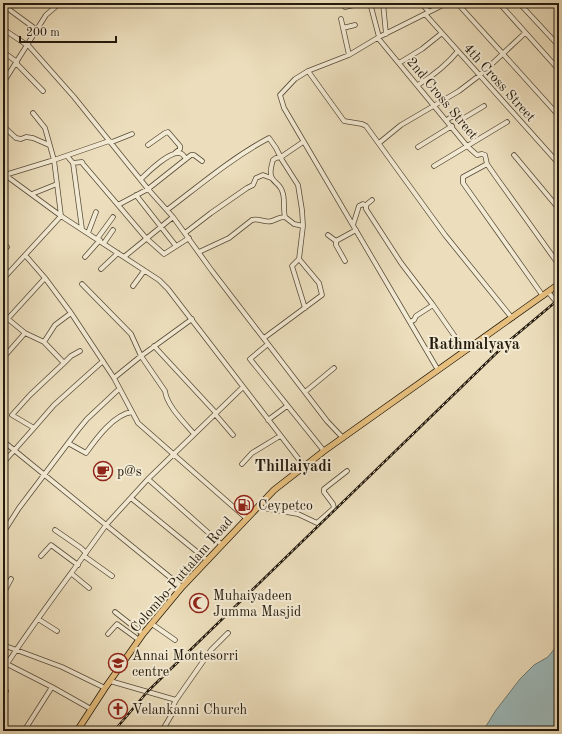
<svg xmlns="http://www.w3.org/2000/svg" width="562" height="734" viewBox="0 0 562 734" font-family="'Old Standard TT',serif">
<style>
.water{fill:#9dbabb;stroke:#6d7a75}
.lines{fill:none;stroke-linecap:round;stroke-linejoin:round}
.minor-casing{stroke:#564b39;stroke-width:5.5}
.highway-casing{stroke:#241a0d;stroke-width:7}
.minor{stroke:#f3ead3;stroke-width:4}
.highway{stroke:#e6bf7e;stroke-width:5.5}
.rail-casing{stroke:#241a0d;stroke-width:2.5}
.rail{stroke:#f3ead3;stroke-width:1;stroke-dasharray:3;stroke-linecap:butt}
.labels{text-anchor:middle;stroke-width:4;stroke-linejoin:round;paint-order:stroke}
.street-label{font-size:14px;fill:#241a0d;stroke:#f3ead3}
.poi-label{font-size:14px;fill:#241a0d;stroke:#f3ead3;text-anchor:start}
.quarter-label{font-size:16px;font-weight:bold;fill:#241a0d;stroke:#f3ead3}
</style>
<rect width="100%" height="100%" fill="#ecdebc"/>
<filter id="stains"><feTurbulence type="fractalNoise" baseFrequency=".005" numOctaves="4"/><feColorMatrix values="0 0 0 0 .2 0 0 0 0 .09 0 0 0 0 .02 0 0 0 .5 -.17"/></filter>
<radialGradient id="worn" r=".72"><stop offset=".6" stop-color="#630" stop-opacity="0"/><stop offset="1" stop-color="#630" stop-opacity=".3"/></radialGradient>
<!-- water -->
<path class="water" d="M559,643V731H483L496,710L520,679L534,665L548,657Z"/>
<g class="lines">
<defs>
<path id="minor" d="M343,3L345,7L363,3
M370,3L379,37
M383,3L386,34
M421,3L429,12
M447,3L379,37L349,55L308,71L344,121L362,124L366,126L445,235L512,318
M457,3L559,116
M499,3L559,70
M519,3L559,46
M3,5L37,30
M425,14L559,164
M341,19L349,55
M343,28L355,25
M3,29L27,45
M378,38L467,146L477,155L482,154L485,155L487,164L496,177L559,265
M28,45L74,97L148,189L173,217L212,271L327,421L343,438
M3,52L17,62
M16,63L43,91
M399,63L422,49L442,33
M308,71L295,79L280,95L284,108L438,370
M3,83L46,15L60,3
M418,85C434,75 446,66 458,51
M33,113L45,128L54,160L5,175L61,216
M447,120L451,117L464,118L484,106
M3,126L16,138L21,139L26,137L33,138L49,145
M379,143L401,125L459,91L480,75L525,33
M148,145L165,133L168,132L180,146V149L175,153
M418,147L452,126
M514,155L559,209
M67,156L73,163L82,162L83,164L118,205
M73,163L82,229
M487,164L463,177V183L543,296
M434,166L507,122
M141,179C148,172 169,152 179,153C183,153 184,156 186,159
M32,194L57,184
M136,195L176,246
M372,200L366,205V209L401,263L433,305L465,351
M167,210C200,185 233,157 269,138L276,148L282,160L298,185L302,210L303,226L299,259
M61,216L54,160L109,141L112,142L132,134
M353,225L359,206L363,204L366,206
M303,226L294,224L285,217C283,209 285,202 283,194C280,178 265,186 273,160L276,158L281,157L303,142
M88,233L96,212
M185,233L211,213L247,188L253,185L256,178L263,175L271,178
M328,235L336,241V245L345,261
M189,238L164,254L146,238L118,205L148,189L191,155H194L202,161
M97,239L113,217
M336,241L356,230
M104,243L113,230
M3,250L7,247
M199,252L229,238L252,220C259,218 265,223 272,221C277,219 280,217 285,217
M25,255L45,278L71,313L114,378L138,423L246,518
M85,257L100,240
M124,257L173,217
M101,269L118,253
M3,279L61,216L159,280L168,289L304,466
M82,284L131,334L141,356L192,319
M133,286L144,271
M548,292L559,305
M410,322L414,320L416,316L433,305
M3,324L45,278
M25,333L44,342L55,325L71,313
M264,338L322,295L319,283L299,259L292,266L305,308
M268,344L250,359L324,451
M154,346L216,413
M3,358L25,333L8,319
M64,363L71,356L80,351
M114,378L141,356L165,391C167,406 184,422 194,434
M305,392L334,368
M215,414L233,435
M268,420L287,406
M34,428L54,405L103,361
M3,441L182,587
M68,443L86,453C96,439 114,414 132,412
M3,463L34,428L12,415L30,395L64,363L44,342
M242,464L252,453L280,436
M148,479L221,544
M131,498L207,560
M258,507L298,514L317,523L334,508L333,504L324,492V489L347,471
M106,525L148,479L243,387
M55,530L81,548L86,553
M3,533L19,508L78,430L87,419L119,389
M41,556L51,545L78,565
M84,556L112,576
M72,574L89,588
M3,594L11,579
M115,612L143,634
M38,619L57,631
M152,624L175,640
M108,634L117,624L139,640
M3,645L62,667L105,688
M7,664L52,687L91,709
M3,670C35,620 72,573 106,525L107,526
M110,681L176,700
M3,689L6,691
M24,731L52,687
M162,731L172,714V708L176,700L211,650L228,633"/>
<path id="highway" d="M77,731L105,688L143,634L182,587L274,490L324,451L559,284"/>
</defs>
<!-- minor casing -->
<use href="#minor" class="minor-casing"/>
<!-- highway casing -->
<use href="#highway" class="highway-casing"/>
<!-- minor -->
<use href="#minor" class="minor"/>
<!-- highway -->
<use href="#highway" class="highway"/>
<defs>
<path id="rail" d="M114,731L148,691L510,340L559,299"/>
</defs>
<!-- rail casing -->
<use href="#rail" class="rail-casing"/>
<!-- rail -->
<use href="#rail" class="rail"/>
</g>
<!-- icons -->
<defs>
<symbol id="cafe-ring" viewBox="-11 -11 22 22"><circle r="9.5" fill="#f3ead3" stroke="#8f2418" stroke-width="1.5"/><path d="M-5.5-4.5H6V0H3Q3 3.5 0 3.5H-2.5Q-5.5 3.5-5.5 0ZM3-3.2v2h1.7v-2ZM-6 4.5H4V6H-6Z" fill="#8f2418"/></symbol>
<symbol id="fuel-ring" viewBox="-11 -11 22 22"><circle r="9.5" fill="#f3ead3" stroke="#8f2418" stroke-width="1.5"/><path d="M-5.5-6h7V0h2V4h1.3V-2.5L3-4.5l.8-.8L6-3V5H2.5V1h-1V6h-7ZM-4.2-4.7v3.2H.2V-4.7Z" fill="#8f2418"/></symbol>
<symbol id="mosque-ring" viewBox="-11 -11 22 22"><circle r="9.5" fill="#f3ead3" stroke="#8f2418" stroke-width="1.5"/><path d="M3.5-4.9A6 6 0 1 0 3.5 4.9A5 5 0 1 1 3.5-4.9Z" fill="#8f2418"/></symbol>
<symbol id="school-ring" viewBox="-11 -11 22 22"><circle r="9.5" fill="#f3ead3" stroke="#8f2418" stroke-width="1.5"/><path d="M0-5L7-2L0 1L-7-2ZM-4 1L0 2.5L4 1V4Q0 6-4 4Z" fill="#8f2418"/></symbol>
<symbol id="church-ring" viewBox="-11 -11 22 22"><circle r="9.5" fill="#f3ead3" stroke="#8f2418" stroke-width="1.5"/><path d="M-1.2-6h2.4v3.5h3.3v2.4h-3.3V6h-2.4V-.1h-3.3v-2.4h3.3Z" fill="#8f2418"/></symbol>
</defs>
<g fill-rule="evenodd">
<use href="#cafe-ring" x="92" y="460" width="22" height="22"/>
<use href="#fuel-ring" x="233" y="494" width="22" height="22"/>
<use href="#mosque-ring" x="188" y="592" width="22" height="22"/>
<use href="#school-ring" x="107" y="652" width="22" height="22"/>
<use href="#church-ring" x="107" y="698" width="22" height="22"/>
</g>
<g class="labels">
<!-- street labels -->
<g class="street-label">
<text transform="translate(500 82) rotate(48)" y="5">4th Cross Street</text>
<text transform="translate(443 98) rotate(50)" y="5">2nd Cross Street</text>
<text transform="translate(181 574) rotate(-49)" y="5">Colombo-Puttalam Road</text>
</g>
<!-- poi labels -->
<g class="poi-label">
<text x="117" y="476">p@s</text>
<text x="258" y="510">Ceypetco</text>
<text x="213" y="600">Muhaiyadeen<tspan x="213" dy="16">Jumma Masjid</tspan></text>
<text x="132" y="660">Annai Montesorri<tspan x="132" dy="16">centre</tspan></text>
<text x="132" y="714">Velankanni Church</text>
</g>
<!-- quarter labels -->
<g class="quarter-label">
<text x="474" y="349">Rathmalyaya</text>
<text x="293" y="471">Thillaiyadi</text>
</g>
</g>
<!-- margin -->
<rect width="562" height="734" fill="none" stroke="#ecdebc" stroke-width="16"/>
<rect x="4" y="4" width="554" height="726" fill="none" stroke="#241a0d" stroke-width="2"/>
<rect x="8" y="8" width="546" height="718" fill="none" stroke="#241a0d"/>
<!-- scale -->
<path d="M20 36v6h96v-6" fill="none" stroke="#241a0d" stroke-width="2"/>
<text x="26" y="36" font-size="12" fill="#241a0d" stroke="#f3ead3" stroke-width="3" paint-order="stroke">200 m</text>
<rect width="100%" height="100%" filter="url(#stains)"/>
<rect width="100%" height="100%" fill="url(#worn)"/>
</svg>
